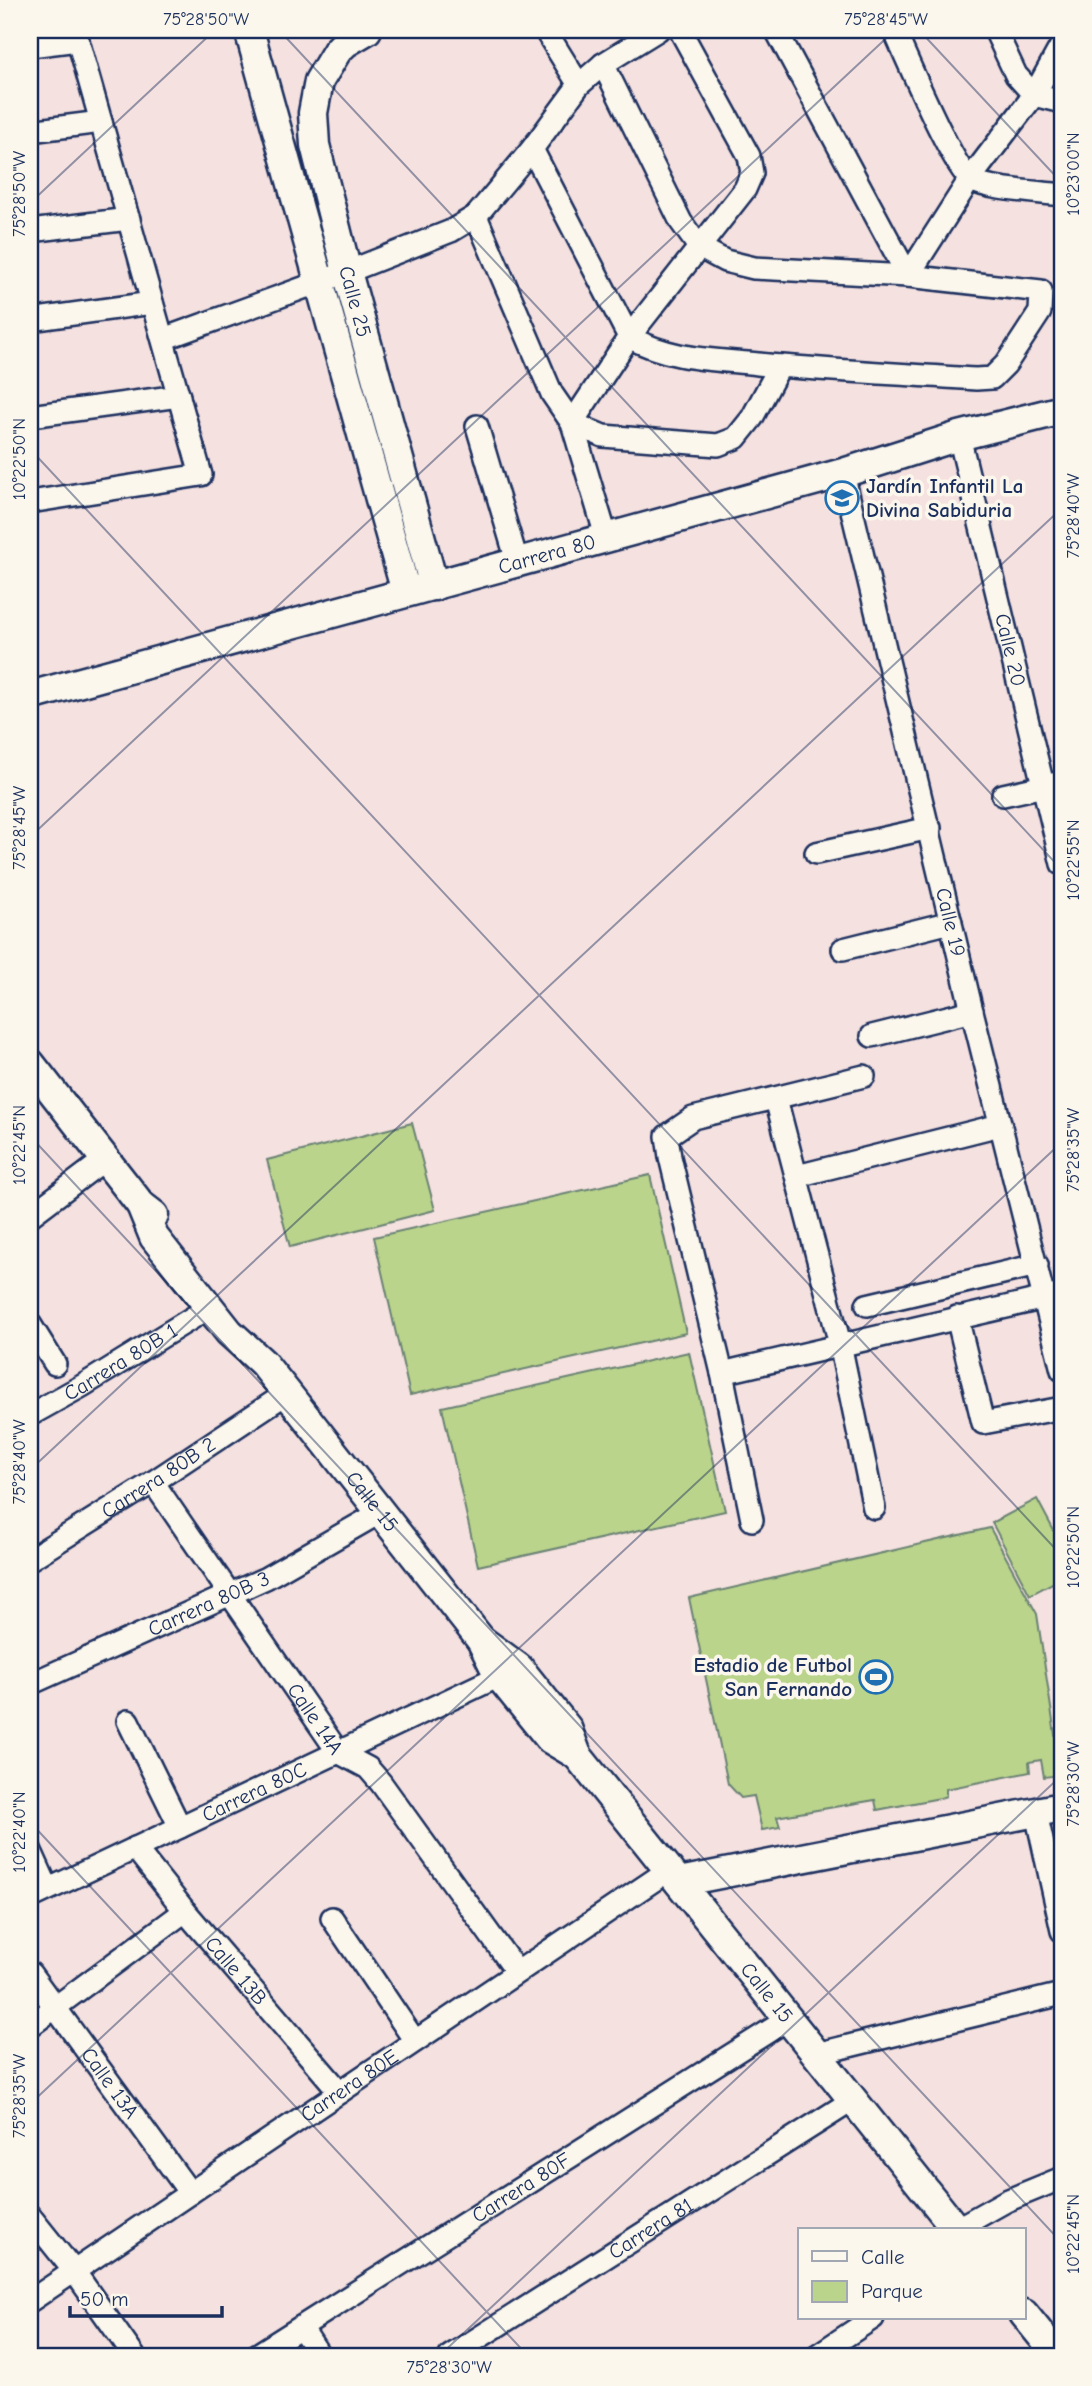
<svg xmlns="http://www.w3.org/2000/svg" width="1092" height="2386" viewBox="0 0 1092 2386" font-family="'Comic Neue',sans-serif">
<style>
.green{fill:#bad48b;stroke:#6a8274;stroke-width:2}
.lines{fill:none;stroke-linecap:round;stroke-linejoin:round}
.street-casing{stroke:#1b2f5e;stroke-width:26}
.secondary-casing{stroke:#1b2f5e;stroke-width:33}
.street{stroke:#fbf7ec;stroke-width:21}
.secondary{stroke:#fbf7ec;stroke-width:28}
.ticks{fill:none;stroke:#1b2f5e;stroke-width:2;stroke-opacity:0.45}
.labels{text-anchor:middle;stroke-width:7;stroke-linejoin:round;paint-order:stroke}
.street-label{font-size:21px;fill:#1b2f5e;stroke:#fbf7ec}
.poi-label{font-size:21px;font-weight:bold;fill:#1b2f5e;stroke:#fbf7ec;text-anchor:start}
.neatline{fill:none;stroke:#1b2f5e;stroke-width:2.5}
.ticks-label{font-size:18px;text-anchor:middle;fill:#1b2f5e}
</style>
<rect width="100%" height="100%" fill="#f5e1df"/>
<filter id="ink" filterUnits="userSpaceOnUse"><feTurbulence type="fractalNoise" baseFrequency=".0143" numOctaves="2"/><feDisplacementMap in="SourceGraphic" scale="14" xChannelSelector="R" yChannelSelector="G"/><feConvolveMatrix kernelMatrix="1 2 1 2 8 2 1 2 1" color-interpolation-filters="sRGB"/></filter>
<g filter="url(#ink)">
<!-- green -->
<path class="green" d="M412,1123L435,1210L290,1247L267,1160Z
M650,1175L686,1333L410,1395L374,1237Z
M689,1352L725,1511L478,1566L442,1407Z
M1037,1499L1062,1546V1578L1030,1595L992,1523Z
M990,1528L1037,1614L1061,1775L1044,1777L1041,1760L1029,1762L1030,1772L946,1789V1796L940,1798L877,1810L875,1800L782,1816L777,1817L780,1827L762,1830L754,1796L741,1798L728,1784L689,1598Z"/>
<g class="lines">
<defs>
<g id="street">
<path d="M545,30L579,85"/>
<path d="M776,30L908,276L970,179L1034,95L1062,44"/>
<path d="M894,30C905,55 954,169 971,180C988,190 1041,192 1062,195"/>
<path d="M995,30L1016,75L1034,95L1062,102"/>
<path d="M30,46L78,40"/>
<path d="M30,131L101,122"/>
<path d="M532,149L629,337C671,360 711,359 758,364C831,371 904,374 976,379L992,378L1006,364L1040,312L1041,291L908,276L754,268L725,261L699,247L681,222L603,64"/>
<path d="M476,216L552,394L572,423L606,536"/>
<path d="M30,231L129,219"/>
<path d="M30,320L152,303"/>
<path d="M163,339L347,272L451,231L476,216L532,149L579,85L603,64L658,30"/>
<path d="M30,416L179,396"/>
<path d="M572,423L629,337L745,189L752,173L749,156L680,30"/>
<path d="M572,423L603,436L718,445L736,438L752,418L780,366"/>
<path d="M477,426L517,561"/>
<path id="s1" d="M959,436L1062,864"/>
<path id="s2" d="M843,473L972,1011L1062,1370"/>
<path d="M30,502L201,475L75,30"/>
<path d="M1003,795L1062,782"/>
<path d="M816,853L930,828"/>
<path d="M843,949L951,922"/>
<path d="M872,1036L972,1011"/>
<path d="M776,1099L840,1344L874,1508"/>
<path d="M797,1176L1000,1125"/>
<path d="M30,1216L104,1160"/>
<path d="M867,1305L1037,1265"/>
<path d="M957,1317L983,1423L1062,1408"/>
<path d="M30,1324L55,1364"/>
<path d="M722,1373L1062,1294"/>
<path id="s3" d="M30,1415L82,1386L210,1307"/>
<path id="s4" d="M153,1482L338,1752L368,1768L381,1783L517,1972"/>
<path d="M752,1520L722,1373L670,1157L667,1136L693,1118L864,1076"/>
<path id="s5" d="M30,1559L153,1482L287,1393"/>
<path id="s6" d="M30,1684L266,1578L381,1512"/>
<path d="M128,1721L180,1827"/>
<path d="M1036,1813L1062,1931"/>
<path id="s7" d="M135,1848L185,1911L340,2092"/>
<path d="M30,1849L48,1889"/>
<path id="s8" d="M30,1898L512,1670"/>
<path d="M332,1918L415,2041"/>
<path id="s9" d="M30,1973L190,2193"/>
<path d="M30,2026L185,1911"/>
<path d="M816,2054L1062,1994"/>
<path d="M30,2216L74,2271L134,2356"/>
<path d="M956,2229L1006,2201L1062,2178"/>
<path id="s10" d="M30,2301L669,1870"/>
<path d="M301,2327L320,2356"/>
<path id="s11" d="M255,2356L788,2019"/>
<path id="s12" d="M450,2356L853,2100"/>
<path d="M816,2356L873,2318"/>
</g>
<g id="secondary">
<path d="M249,30L406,592"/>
<path id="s13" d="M367,30L345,43L337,51L319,81L313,113L315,145L347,272L434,586"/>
<path id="s14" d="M30,696L843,473L959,436L1062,410"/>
<path d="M30,1063L141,1205L154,1215"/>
<path id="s15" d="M141,1205L154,1237L229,1332L263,1363L287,1393L481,1640L499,1676L550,1739L577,1755"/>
<path id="s16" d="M481,1640L519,1668L567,1728L577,1755L957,2230"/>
<path d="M679,1882L1062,1807"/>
<path d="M1024,2314L1058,2356"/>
</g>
</defs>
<!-- street casing -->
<use href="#street" class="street-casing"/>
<!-- secondary casing -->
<use href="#secondary" class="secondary-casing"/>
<!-- street -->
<use href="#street" class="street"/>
<!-- secondary -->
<use href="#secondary" class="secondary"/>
</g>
</g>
<!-- ticks -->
<path class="ticks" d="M279,30L1062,870M919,30L1062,183M30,203L215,30M30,449L1062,1556M30,837L895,30M30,1136L1062,2243M30,1470L1062,508M30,1822L528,2356M30,2104L1062,1142M439,2356L1062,1775"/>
<!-- icons -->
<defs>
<symbol id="school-ring" viewBox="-11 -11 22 22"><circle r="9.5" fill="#fbf7ec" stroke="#1f6fb2" stroke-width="1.5"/><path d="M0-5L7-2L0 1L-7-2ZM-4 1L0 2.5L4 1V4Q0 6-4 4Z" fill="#1f6fb2"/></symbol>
<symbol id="stadium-ring" viewBox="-11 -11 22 22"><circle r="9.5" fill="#fbf7ec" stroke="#1f6fb2" stroke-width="1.5"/><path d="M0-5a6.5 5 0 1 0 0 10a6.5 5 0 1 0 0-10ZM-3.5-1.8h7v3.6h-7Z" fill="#1f6fb2"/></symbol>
</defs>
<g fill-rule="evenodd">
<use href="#school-ring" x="823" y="479" width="38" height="38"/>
<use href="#stadium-ring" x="857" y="1658" width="38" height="38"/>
</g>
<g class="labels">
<!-- street labels -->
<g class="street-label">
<text dy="7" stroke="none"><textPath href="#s13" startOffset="298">Calle 25</textPath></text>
<text dy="7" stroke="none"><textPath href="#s14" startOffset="536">Carrera 80</textPath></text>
<text dy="7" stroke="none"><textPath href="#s1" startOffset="220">Calle 20</textPath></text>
<text dy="7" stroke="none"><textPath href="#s2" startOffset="462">Calle 19</textPath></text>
<text dy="7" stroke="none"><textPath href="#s3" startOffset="105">Carrera 80B 1</textPath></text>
<text dy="7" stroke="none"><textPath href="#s5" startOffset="152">Carrera 80B 2</textPath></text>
<text dy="7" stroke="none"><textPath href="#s15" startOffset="378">Calle 15</textPath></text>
<text dy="7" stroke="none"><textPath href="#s6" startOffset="196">Carrera 80B 3</textPath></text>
<text dy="7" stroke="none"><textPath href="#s4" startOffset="287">Calle 14A</textPath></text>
<text dy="7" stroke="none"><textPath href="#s8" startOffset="248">Carrera 80C</textPath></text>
<text dy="7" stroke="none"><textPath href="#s7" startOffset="159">Calle 13B</textPath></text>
<text dy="7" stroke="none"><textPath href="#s16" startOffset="457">Calle 15</textPath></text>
<text dy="7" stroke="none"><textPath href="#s9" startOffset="136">Calle 13A</textPath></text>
<text dy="7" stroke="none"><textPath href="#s10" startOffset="385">Carrera 80E</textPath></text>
<text dy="7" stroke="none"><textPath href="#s11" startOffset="315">Carrera 80F</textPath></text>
<text dy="7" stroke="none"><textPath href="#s12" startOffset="238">Carrera 81</textPath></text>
</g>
<!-- poi labels -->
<g class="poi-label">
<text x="866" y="493">Jardín Infantil La<tspan x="866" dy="24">Divina Sabiduria</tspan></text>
<text x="852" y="1672" text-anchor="end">Estadio de Futbol<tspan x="852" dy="24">San Fernando</tspan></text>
</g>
</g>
<!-- margin -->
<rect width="1092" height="2386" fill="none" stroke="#fbf7ec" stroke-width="77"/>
<!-- legend -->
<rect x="798" y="2228" width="228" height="91" fill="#fbf7ec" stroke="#a1a7b3" stroke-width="2"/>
<rect x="812" y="2251" width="35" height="10" fill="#fbf7ec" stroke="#a1a7b3" stroke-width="2"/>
<text x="861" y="2264" font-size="21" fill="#1b2f5e">Calle</text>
<rect x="812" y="2281" width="35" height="21" fill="#bad48b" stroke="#a1a7b3" stroke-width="2"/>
<text x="861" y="2298" font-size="21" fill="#1b2f5e">Parque</text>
<!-- scale -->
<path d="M70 2306v10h152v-10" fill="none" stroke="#1b2f5e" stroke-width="3.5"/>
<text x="80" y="2306" font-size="21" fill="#1b2f5e" stroke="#fbf7ec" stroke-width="5" paint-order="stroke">50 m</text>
<rect x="38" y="38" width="1016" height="2310" class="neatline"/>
<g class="ticks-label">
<text x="206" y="25">75°28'50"W</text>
<text x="886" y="25">75°28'45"W</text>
<text transform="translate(1073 174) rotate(-90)" y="6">10°23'00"N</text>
<text transform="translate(19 194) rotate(-90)" y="6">75°28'50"W</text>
<text transform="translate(19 459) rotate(-90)" y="6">10°22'50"N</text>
<text transform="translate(1073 516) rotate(-90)" y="6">75°28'40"W</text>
<text transform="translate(19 828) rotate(-90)" y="6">75°28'45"W</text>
<text transform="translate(1073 860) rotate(-90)" y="6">10°22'55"N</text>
<text transform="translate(19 1145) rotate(-90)" y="6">10°22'45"N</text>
<text transform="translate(1073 1150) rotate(-90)" y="6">75°28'35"W</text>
<text transform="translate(19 1462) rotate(-90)" y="6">75°28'40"W</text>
<text transform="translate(1073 1547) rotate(-90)" y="6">10°22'50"N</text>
<text transform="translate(1073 1784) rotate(-90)" y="6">75°28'30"W</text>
<text transform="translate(19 1832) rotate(-90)" y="6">10°22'40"N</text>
<text transform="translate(19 2096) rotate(-90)" y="6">75°28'35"W</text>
<text transform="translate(1073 2234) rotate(-90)" y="6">10°22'45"N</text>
<text x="449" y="2373">75°28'30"W</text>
</g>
</svg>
